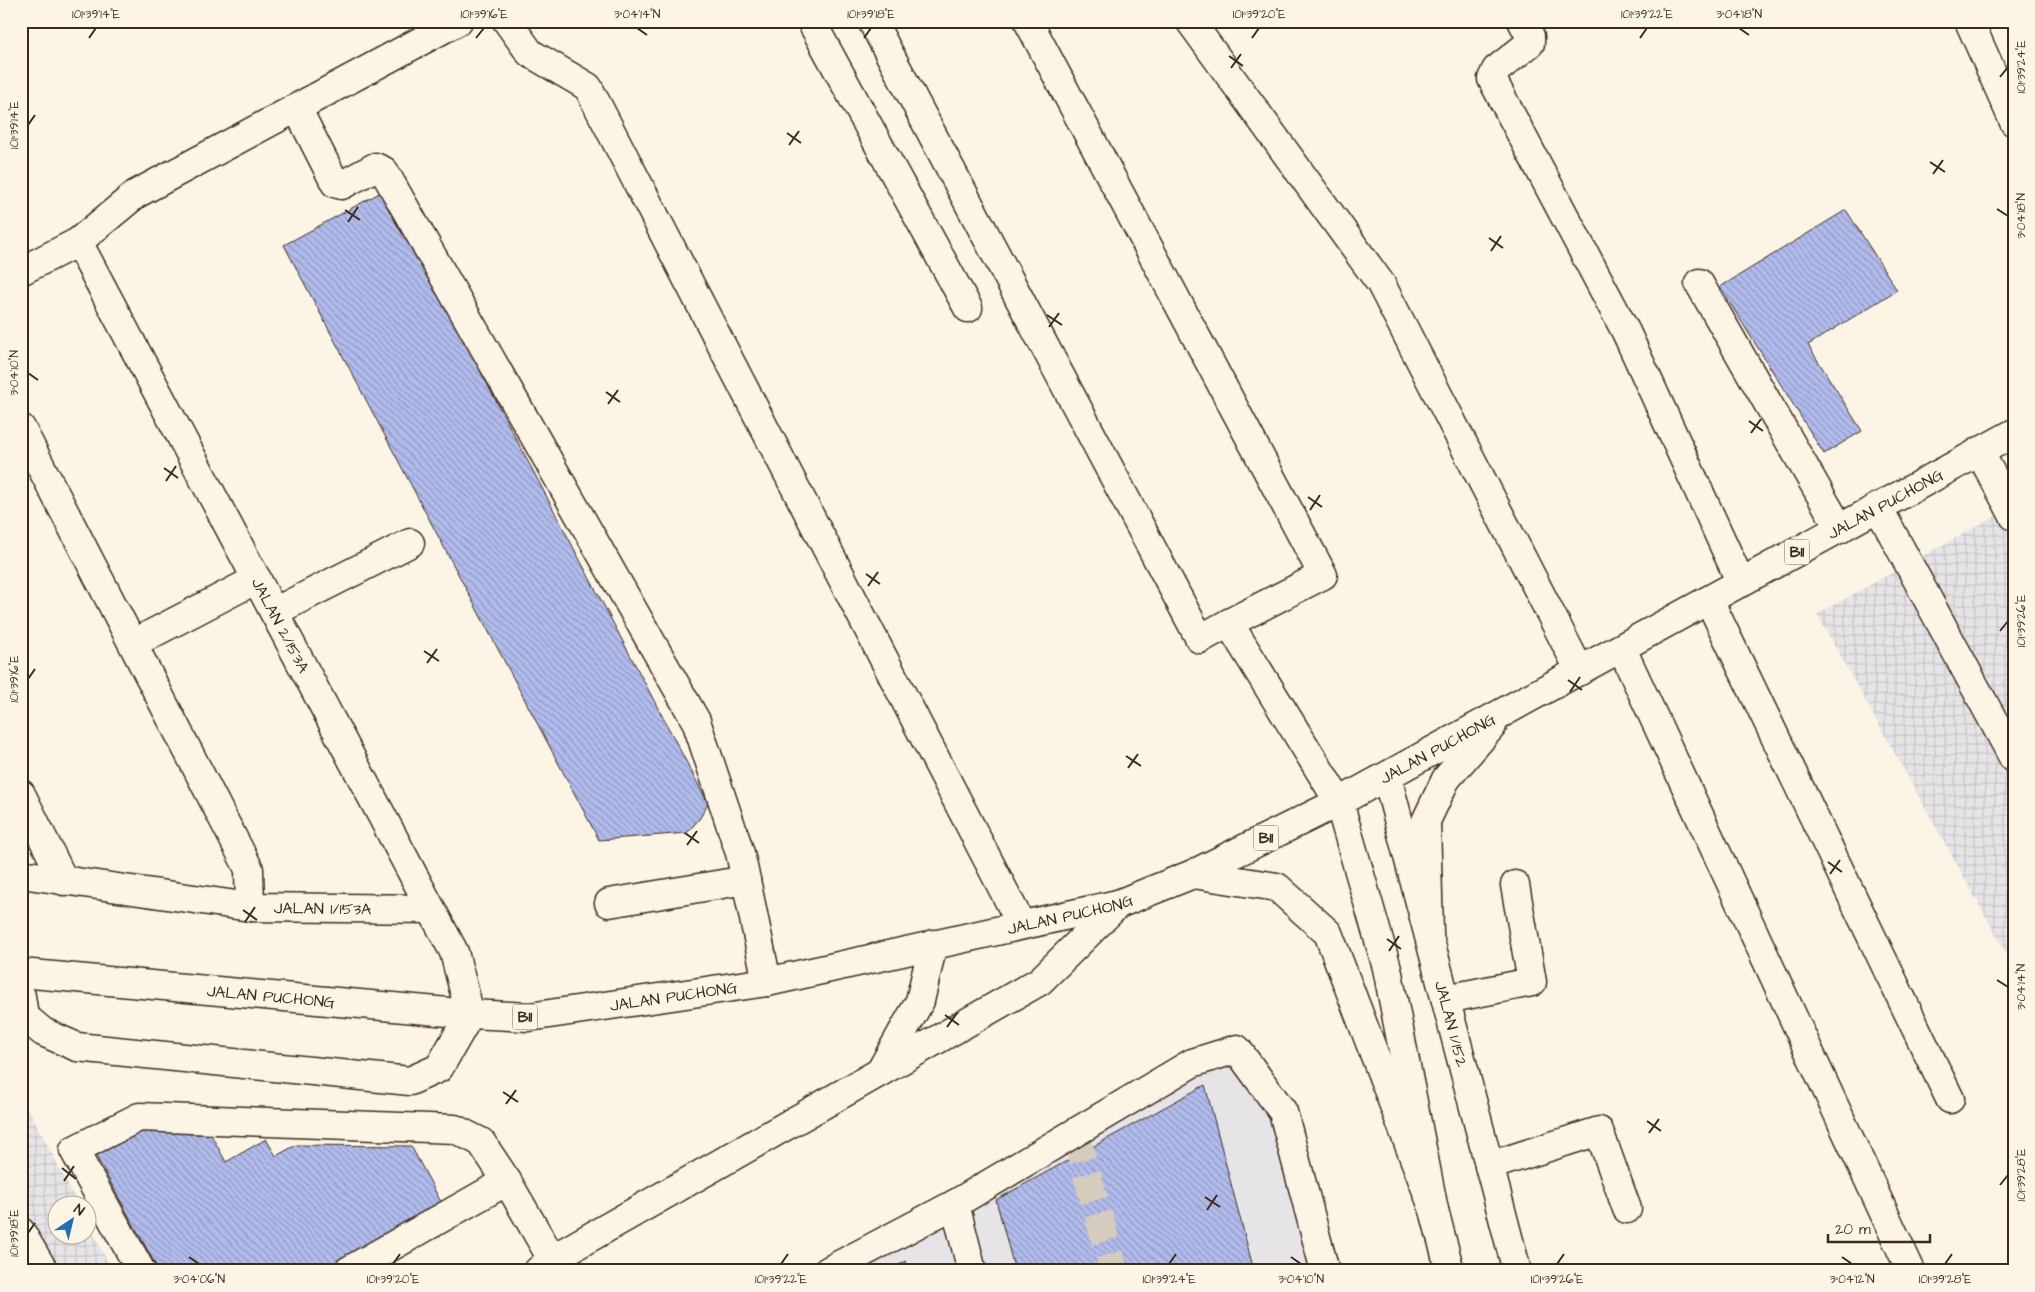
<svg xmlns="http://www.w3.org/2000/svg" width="2035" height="1292" viewBox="0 0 2035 1292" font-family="'Architects Daughter',sans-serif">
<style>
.built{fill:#e6e4e7}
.industrial{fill:url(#industrial-grid)}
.building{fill:url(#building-back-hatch);stroke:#3b2a1e}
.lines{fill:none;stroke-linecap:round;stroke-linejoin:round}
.minor-tunnel{stroke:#d5ccbd;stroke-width:28;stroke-dasharray:28 14;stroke-linecap:butt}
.minor-casing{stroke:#3b2a1e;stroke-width:31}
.major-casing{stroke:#3b2a1e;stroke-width:31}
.minor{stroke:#fcf5e5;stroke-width:28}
.major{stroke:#fcf5e5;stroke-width:28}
.ticks{fill:none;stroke:#3b2a1e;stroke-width:2}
.labels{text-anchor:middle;stroke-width:4;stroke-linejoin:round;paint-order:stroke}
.shield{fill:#fcf5e5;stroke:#75675a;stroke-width:1}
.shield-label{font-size:15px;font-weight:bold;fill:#3b2a1e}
.street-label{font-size:16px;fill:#3b2a1e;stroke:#fcf5e5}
.neatline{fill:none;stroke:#3b2a1e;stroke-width:2}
.ticks-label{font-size:12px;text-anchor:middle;fill:#3b2a1e}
</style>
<defs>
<pattern id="industrial-grid" width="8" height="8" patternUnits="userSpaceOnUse" patternTransform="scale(1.25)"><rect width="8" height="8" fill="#e6e4e7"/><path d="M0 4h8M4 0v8" fill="none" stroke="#c6c4c6"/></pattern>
<pattern id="building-back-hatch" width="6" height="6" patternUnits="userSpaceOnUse" patternTransform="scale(1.25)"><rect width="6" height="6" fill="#b1bced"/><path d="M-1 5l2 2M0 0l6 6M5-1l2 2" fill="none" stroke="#9199bf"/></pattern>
</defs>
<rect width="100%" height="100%" fill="#fcf5e5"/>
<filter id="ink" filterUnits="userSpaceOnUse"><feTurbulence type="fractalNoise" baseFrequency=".02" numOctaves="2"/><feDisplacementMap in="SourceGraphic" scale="10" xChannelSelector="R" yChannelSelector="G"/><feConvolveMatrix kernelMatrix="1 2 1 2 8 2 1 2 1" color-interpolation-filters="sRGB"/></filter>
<g filter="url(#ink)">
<!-- built -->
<path class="built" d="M1234,1059L1277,1118L1318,1271H839L1195,1070Z"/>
<!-- industrial -->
<path class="industrial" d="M2014,506V967L1817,614Z
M21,1095L78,1204H58V1234H88V1223L112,1271H21Z"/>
<!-- building -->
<path class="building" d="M385,190L708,803L700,818L687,833L599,840L284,245Z
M1846,210L1897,290L1808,345L1862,431L1824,454L1720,287Z
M1205,1085L1254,1271H1015L996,1200Z
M146,1126L210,1133L226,1162L266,1139L276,1156L296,1145L411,1146L441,1202L323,1271H159L96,1156Z
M906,1261L909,1271H888Z
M1246,1265L1248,1271H1224Z"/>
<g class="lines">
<!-- minor-tunnel -->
<path class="minor-tunnel" d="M1073,1134L1081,1153L1114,1271"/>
<defs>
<g id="minor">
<path d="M507,21L530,53L588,87L1021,924"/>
<path d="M811,21L968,308"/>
<path d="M872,21L1200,639L1229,623"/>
<path d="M1028,21L1323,575L1229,623L1339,802L1387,968L1434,1210L1450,1271"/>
<path d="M1190,21L1381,284L1580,671"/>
<path d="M1522,21L1530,36V43L1496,70L1492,79L1626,332L1741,583"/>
<path d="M1969,21L2014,122"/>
<path d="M297,108L335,183L342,185L375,167L384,171L696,721L740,853L746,880"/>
<path d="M21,271L78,242L136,194L458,21"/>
<path d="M1699,283L1840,529"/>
<path d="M21,428L249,869L250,907"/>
<path d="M1979,451L2014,516"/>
<path d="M1878,507L2014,759"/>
<path d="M1709,600L1950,1099"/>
<path d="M274,612L410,543"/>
<path d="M134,643L257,579"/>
<path d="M1622,649L1911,1271"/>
<path id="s1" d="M1387,777L1517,1271"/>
<path d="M21,794L64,881"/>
<path id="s2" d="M21,874L250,907L431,909"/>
<path d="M609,903L746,880L767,982"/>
<path d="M21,996L24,1016L43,1032L77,1047L410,1081L439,1068L470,1014L454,952L78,242"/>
<path d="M1446,999L1532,982L1515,885"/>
<path d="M880,1072L920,1001L933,944"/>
<path d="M1489,1166L1599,1131L1627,1209"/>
<path d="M955,1204L972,1271"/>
<path d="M21,1232L44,1271"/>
<path d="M141,1271L74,1150L139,1117L455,1129L481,1142L507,1181L552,1259"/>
<path d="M348,1271L507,1181"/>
<path d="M538,1271L552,1259L1040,981L1118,904"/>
<path d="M828,1271L955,1204L1192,1063L1237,1049L1283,1112L1325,1271"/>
</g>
<g id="major">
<path d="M1193,874L1277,887L1328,933L1434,1210"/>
<path d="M1429,933L1426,821L1446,779L1492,726"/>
<path id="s3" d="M21,973L470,1014L529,1017L767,982L1118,904L1193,874L1339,802L2014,433"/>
</g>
</defs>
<!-- minor casing -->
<use href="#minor" class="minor-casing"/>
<!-- major casing -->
<use href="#major" class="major-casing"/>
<!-- minor -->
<use href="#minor" class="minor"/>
<!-- major -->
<use href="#major" class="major"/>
</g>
</g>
<!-- ticks -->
<path class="ticks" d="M637,28L647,35M1739,28L1749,35M89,38L96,28M476,38L484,28M864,38L871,28M1252,38L1259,28M1640,38L1647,28M1229,56L1243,66M1231,68L1241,54M2000,77L2008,67M28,125L35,115M787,133L801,143M789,145L799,131M1930,162L1945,172M1933,174L1943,160M1997,209L2008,216M345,210L360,220M348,222L358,207M1489,238L1503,248M1491,251L1501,236M1047,315L1062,325M1049,327L1059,313M28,373L38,380M606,392L620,402M608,404L618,390M1749,421L1763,431M1751,433L1761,419M164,468L178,478M166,481L176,466M1308,497L1322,507M1310,510L1320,495M866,574L880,584M868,586L878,572M2000,631L2008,621M424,651L439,661M427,663L437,649M28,679L35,669M1568,680L1582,690M1570,692L1580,677M1126,756L1141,766M1128,768L1138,754M685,833L699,843M687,845L697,831M1828,862L1842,872M1830,874L1840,860M243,910L257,920M245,922L255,907M1387,939L1401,949M1389,951L1399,936M1997,980L2008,987M945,1015L959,1025M947,1027L957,1013M503,1092L518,1102M506,1104L516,1090M1647,1121L1661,1131M1649,1133L1659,1119M62,1168L76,1179M64,1181L74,1166M2000,1185L2008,1175M1205,1197L1220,1207M1207,1210L1217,1195M28,1233L35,1223M189,1257L199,1264M1291,1257L1301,1264M1842,1257L1852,1264M393,1264L400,1254M781,1264L788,1254M1169,1264L1176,1254M1557,1264L1564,1254M1945,1264L1952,1254"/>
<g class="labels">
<!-- shield labels -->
<g class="shield">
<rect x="1784.5" y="539.5" width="25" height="25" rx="4"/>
<rect x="1253.5" y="825.5" width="25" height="25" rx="4"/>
<rect x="512.5" y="1004.5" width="25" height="25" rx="4"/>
</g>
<g class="shield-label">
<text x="1797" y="557">B11</text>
<text x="1266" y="843">B11</text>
<text x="525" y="1022">B11</text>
</g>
<!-- street labels -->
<g class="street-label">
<text dy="6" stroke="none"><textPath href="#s3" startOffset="1976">JALAN PUCHONG</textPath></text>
<text transform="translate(281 625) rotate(62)" y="6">JALAN 2/153A</text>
<text dy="6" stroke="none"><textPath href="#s3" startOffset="1466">JALAN PUCHONG</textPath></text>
<text dy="6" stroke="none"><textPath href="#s2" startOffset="304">JALAN 1/153A</textPath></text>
<text dy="6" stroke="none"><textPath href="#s3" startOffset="1061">JALAN PUCHONG</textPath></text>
<text dy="6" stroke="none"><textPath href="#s3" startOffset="251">JALAN PUCHONG</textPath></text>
<text dy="6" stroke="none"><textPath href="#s3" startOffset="656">JALAN PUCHONG</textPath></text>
<text dy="6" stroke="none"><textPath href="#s1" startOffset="255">JALAN 1/152</textPath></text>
</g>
</g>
<!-- margin -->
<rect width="2035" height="1292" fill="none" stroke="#fcf5e5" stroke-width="55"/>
<!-- north arrow -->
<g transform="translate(72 1220) rotate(35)"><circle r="24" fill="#fcf5e5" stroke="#afa495"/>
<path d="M0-4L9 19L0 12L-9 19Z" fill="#1f6fb2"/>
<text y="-8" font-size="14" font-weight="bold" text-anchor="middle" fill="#3b2a1e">N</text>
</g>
<!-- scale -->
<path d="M1828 1234v8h102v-8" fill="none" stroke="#3b2a1e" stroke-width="2.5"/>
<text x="1835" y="1234" font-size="15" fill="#3b2a1e" stroke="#fcf5e5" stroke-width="4" paint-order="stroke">20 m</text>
<rect x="28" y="28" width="1980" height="1236" class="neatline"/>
<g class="ticks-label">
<text x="96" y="18">101°39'14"E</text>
<text x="484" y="18">101°39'16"E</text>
<text x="637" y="18">3°04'14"N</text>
<text x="871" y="18">101°39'18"E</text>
<text x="1259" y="18">101°39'20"E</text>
<text x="1647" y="18">101°39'22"E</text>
<text x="1739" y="18">3°04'18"N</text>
<text transform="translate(2021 67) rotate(-90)" y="4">101°39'24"E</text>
<text transform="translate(14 125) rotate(-90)" y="4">101°39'14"E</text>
<text transform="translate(2021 216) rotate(-90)" y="4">3°04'18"N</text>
<text transform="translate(14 373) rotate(-90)" y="4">3°04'10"N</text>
<text transform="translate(2021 621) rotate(-90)" y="4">101°39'26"E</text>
<text transform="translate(14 679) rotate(-90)" y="4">101°39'16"E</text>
<text transform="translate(2021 987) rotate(-90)" y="4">3°04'14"N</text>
<text transform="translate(2021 1175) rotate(-90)" y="4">101°39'28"E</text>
<text transform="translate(14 1233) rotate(-90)" y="4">101°39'18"E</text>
<text x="199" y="1283">3°04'06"N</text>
<text x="393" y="1283">101°39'20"E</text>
<text x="781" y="1283">101°39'22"E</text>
<text x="1169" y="1283">101°39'24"E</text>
<text x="1301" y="1283">3°04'10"N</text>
<text x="1557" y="1283">101°39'26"E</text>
<text x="1852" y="1283">3°04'12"N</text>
<text x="1945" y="1283">101°39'28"E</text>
</g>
</svg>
